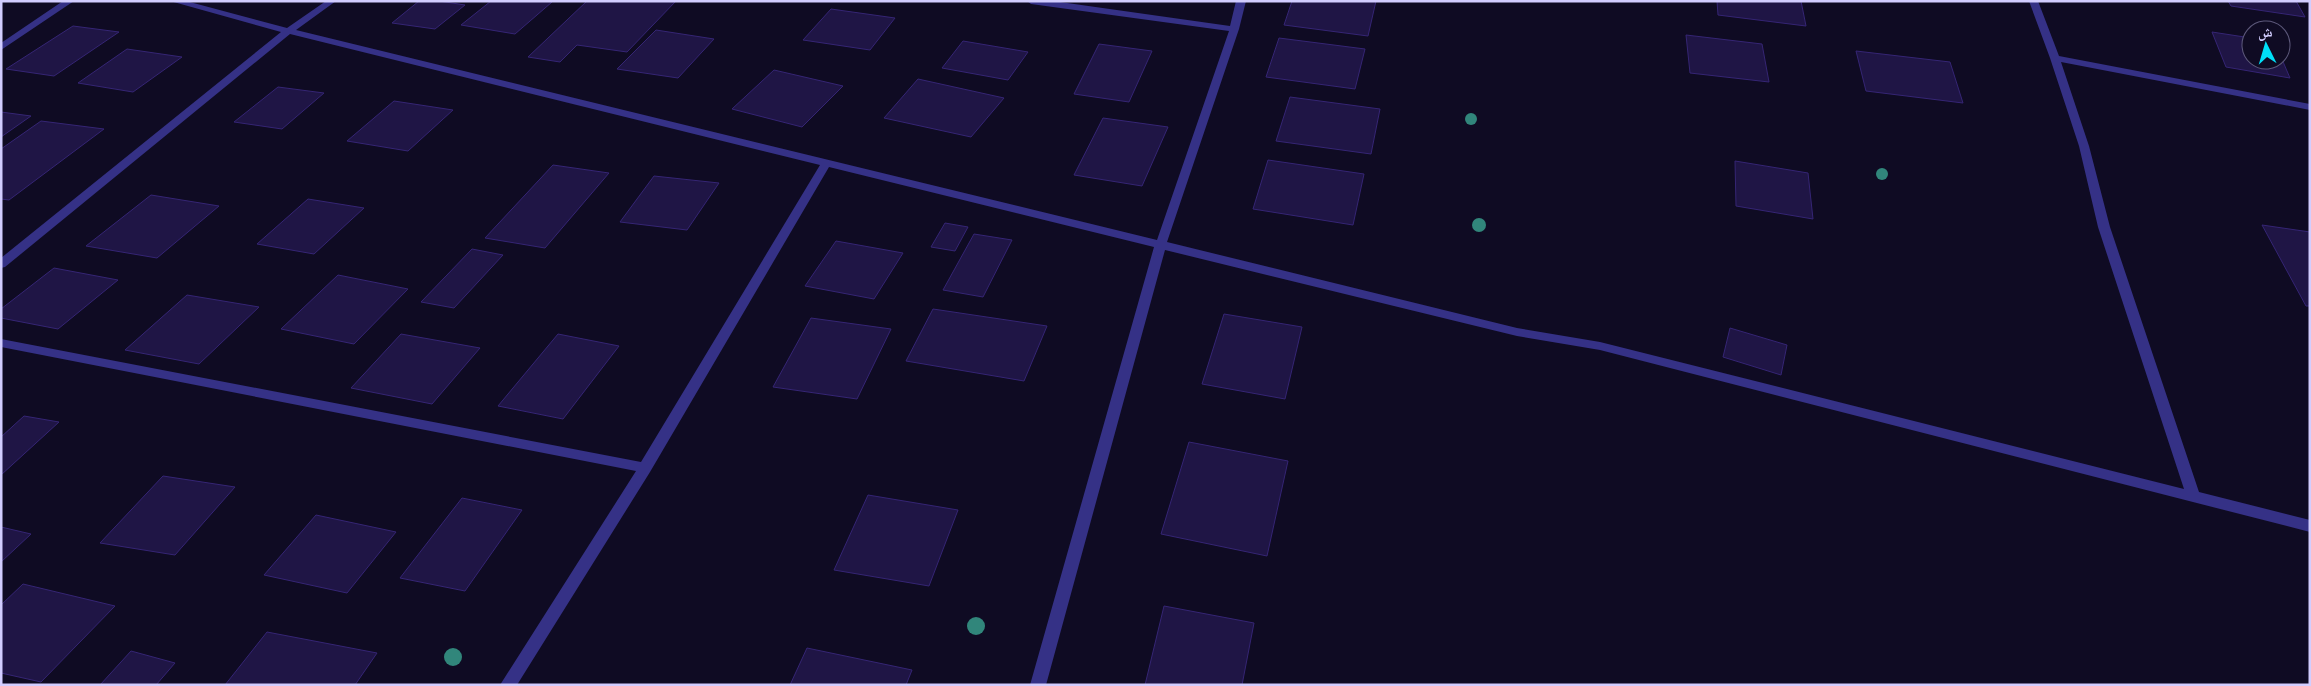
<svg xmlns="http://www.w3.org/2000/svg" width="2311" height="686" viewBox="0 0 2311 686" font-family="Poppins,'Noto Naskh Arabic',sans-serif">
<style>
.building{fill:#1f1545;stroke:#352574}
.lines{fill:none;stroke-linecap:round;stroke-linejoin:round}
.minor{fill:#353186;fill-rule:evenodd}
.tree{fill:#31867b}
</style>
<rect width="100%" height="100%" fill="#0f0b23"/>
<!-- building -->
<path class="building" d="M419,1H439L465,5L435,29L392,23Z
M491,1H548L552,2L515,34L461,25Z
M587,1H676L627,52L577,45L560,62L528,57Z
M1292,1H1376L1368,36L1284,25Z
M1717,1H1801L1806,26L1718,15Z
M2228,1H2296L2305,17L2231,6Z
M831,9L895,18L870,50L803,40Z
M73,26L119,32L54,76L6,69Z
M656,30L714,39L678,78L617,69Z
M2212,32L2251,38V60H2281V57L2290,78L2226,67Z
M1686,35L1762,44L1769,82L1690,73Z
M1279,38L1365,49L1355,89L1266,77Z
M963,41L1028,52L1008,80L942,68Z
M1099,44L1152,51L1129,102L1074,94Z
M127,49L182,57L133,92L78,83Z
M1856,51L1950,62L1963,103L1866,91Z
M774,70L843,86L802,127L732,109Z
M918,79L1004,98L971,137L884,118Z
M278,87L324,93L282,129L234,122Z
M1290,97L1380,109L1371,154L1276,141Z
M394,101L453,110L408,151L347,141Z
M1,112L31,116L1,137Z
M1103,118L1168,127L1142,186L1074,175Z
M41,121L104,129L9,200L1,199V149Z
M1268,160L1364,174L1353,225L1253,209Z
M1735,161L1808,173L1813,219L1736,206Z
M553,165L609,173L545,248L485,238Z
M654,176L719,183L687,230L620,222Z
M151,195L219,206L157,258L86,246Z
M308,199L364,208L314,254L257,244Z
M945,223L968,227L955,251L931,247Z
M2262,225L2310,232V306H2306Z
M974,234L1012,240L983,297L943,290Z
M836,241L903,253L874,299L805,286Z
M472,249L503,255L454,308L421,302Z
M54,268L118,280L58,329L1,318V309Z
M338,275L408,289L354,344L281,329Z
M187,295L259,307L199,364L125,350Z
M933,309L1047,326L1024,381L906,361Z
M1224,314L1302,327L1285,399L1202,384Z
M811,318L891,329L857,399L773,387Z
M1730,328L1787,345L1781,375L1723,357Z
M401,334L480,348L432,404L351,388Z
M558,334L619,346L563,419L498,406Z
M24,416L59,422L1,475V437Z
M1189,442L1288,461L1267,556L1161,534Z
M163,476L235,487L175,555L100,543Z
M868,495L958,510L929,586L834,570Z
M462,498L522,510L465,591L400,578Z
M316,515L396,532L347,593L264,575Z
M1,527L31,534L1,562Z
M23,584L115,606L41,682L1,673V605Z
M1164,606L1254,623L1242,685H1145Z
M267,632L377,653L355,685H225Z
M807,648L912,670L906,685H790Z
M131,651L175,663L156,685H100Z"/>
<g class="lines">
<!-- minor -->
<path class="minor" d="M63,1H74L1,50V43Z
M170,1H186L287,28L326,1H336L296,30L1157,240L1229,31L1031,4L1027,1H1053L1230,26L1236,1H1246L1239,29L1167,242L1517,328L1600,342L2184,489L2098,227L2079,146L2050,58L2029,1H2038L2059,56L2310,104V110L2061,62L2089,146L2110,227L2199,492L2310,520V532L1600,350L1517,336L1165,250L1046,685H1030L1154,247L829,167L650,472L517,685H500L636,471L1,347V339L641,462L820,165L290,34L5,267L1,268V258L281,32Z"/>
</g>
<!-- trees -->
<g class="tree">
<circle cx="1471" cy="119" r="6"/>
<circle cx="1882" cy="174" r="6"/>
<circle cx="1479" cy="225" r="7"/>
<circle cx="976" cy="626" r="9"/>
<circle cx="453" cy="657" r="9"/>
</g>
<!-- border -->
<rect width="2311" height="686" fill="none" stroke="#d2cdff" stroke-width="5"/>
<!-- north arrow -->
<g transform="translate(2266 45) rotate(355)"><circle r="24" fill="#0f0b23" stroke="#5d597b"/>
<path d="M0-4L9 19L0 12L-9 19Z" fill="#00dff8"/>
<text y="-8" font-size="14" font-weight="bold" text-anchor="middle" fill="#d2cdff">ش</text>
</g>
</svg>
